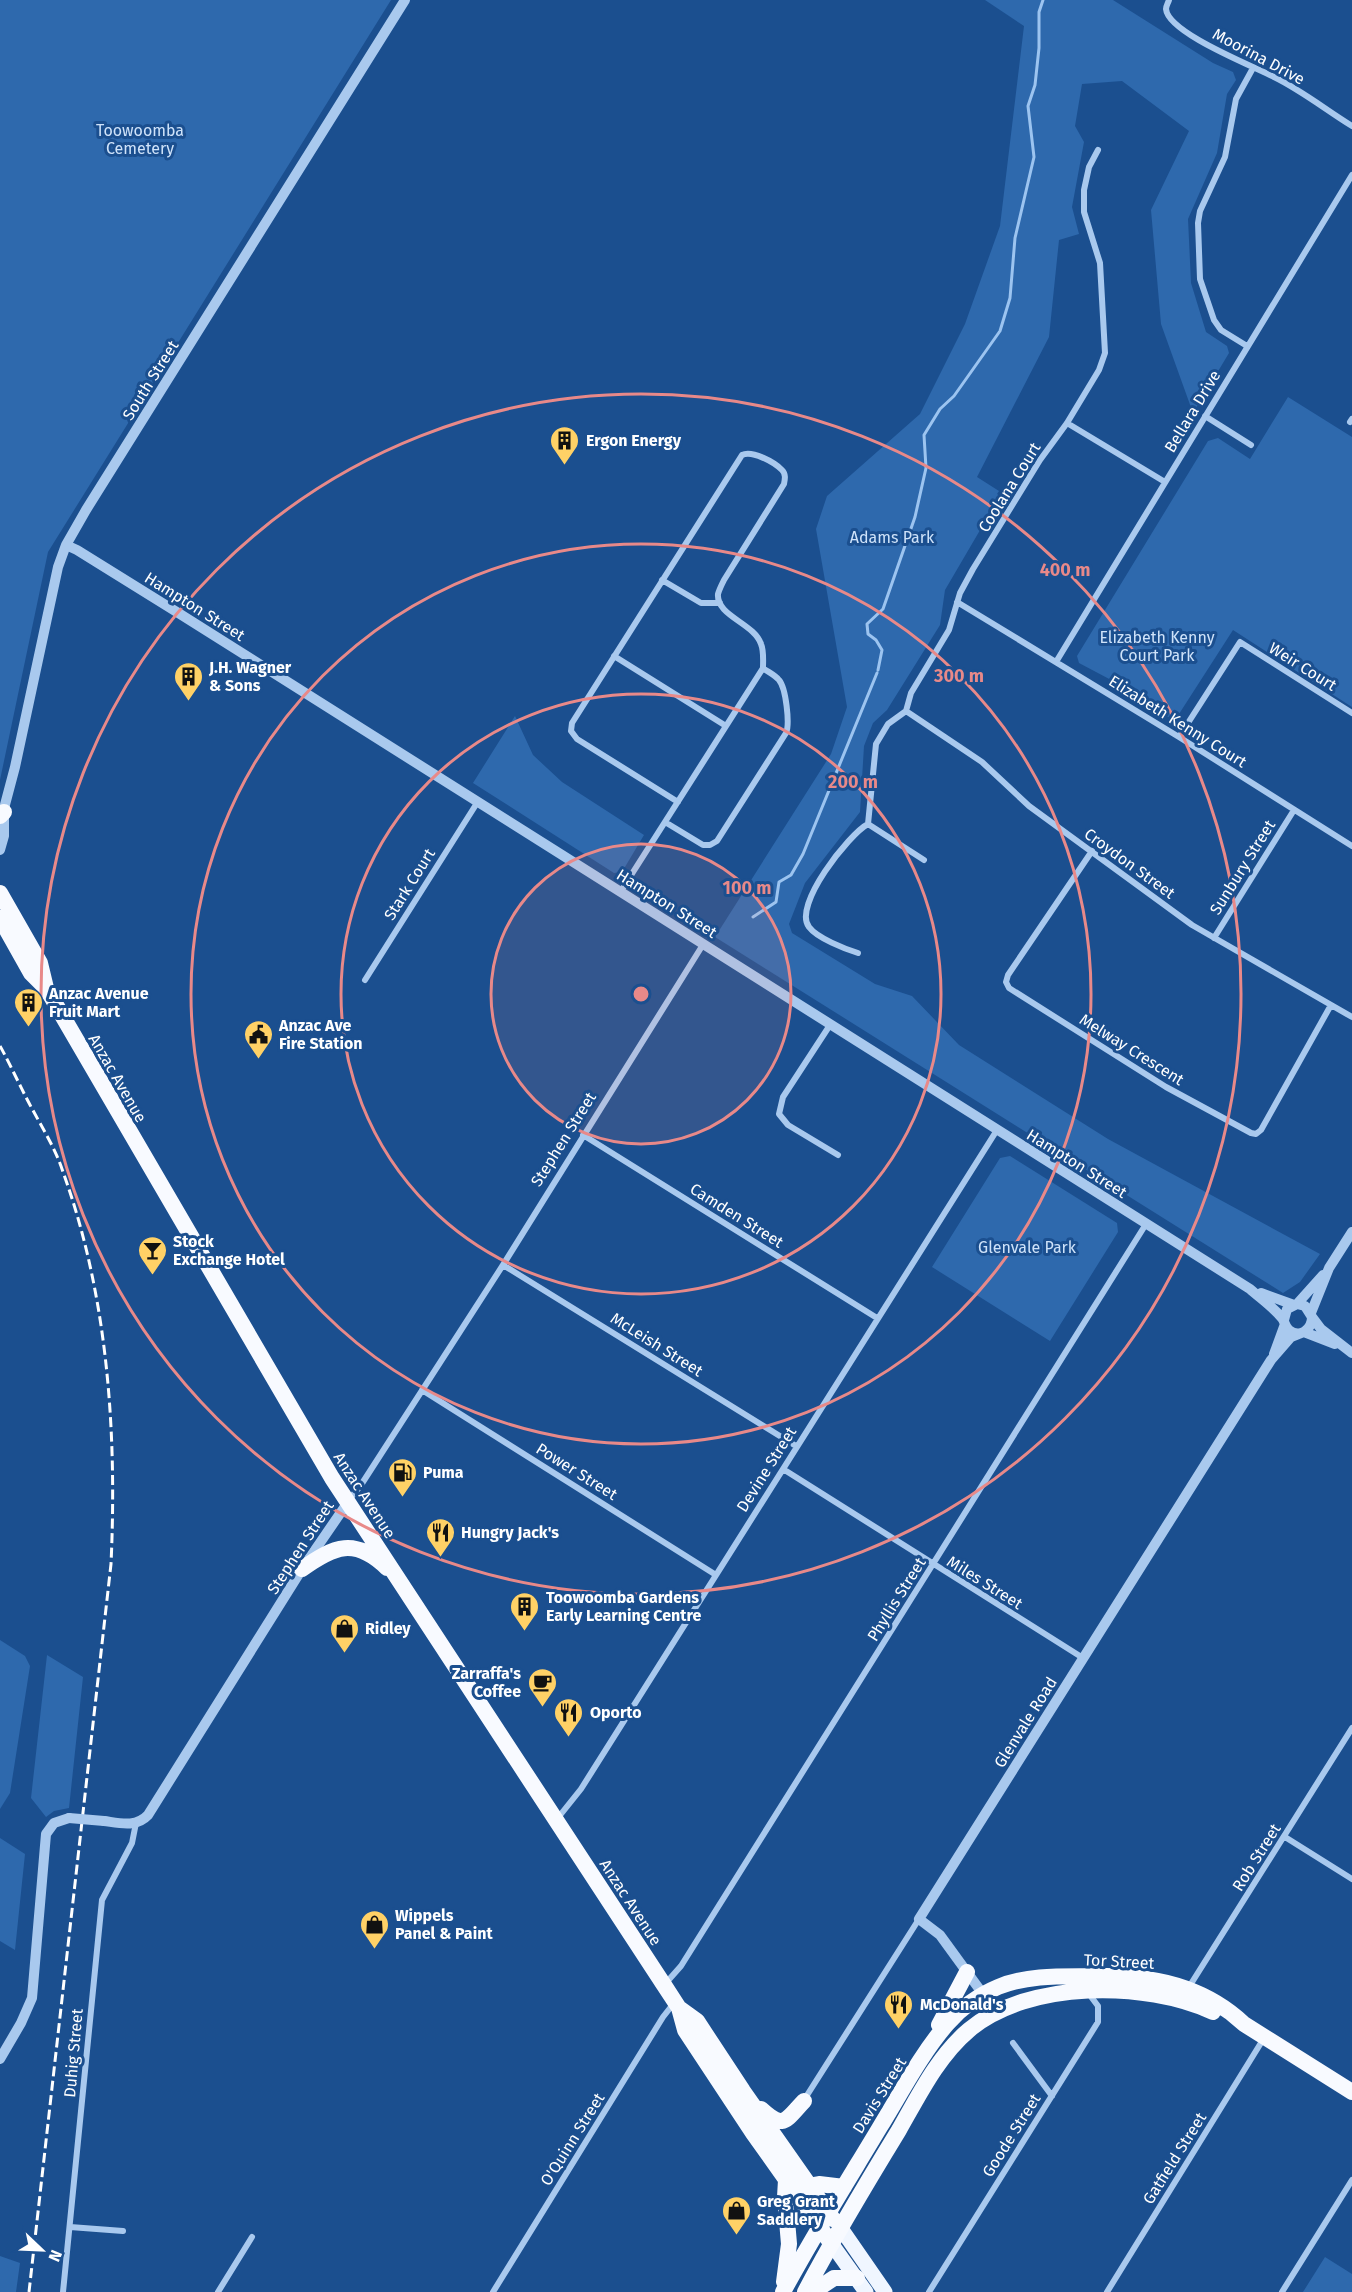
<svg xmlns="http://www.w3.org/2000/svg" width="1352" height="2292" viewBox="0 0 1352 2292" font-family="'Fira Sans',sans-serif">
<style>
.green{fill:#2e69ad}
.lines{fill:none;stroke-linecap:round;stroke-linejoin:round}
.stream{stroke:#9cc4f0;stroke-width:3}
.minor{stroke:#a9c9ee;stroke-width:6}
.tertiary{stroke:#a9c9ee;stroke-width:10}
.primary{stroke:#f0f6ff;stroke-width:15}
.trunk{stroke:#f8faff;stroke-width:16}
.rail{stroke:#fff;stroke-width:3;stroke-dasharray:10 4.5;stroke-linecap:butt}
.tertiary-bridge{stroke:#a9c9ee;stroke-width:10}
.ring{fill:none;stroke:#e88989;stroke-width:3}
.labels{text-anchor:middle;stroke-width:6;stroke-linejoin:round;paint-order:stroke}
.street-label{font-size:16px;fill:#fff;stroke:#1b4f8f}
.park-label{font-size:16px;fill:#cfe3fa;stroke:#1b4f8f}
.poi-label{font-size:16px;font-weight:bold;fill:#fff;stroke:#1b4f8f;text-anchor:start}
.centre{fill:#e88989;stroke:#1b4f8f;stroke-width:3}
.ring-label{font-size:18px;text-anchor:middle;font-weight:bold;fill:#e88989;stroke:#1b4f8f;stroke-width:6;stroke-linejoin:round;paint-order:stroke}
</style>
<rect width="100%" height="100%" fill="#1b4f8f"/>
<!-- green -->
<path class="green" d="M0,0H391L48,552L0,780Z
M985,0H1113L1213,63L1233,72L1236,80L1227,94L1217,153L1188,219L1191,283L1206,332L1227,346L1229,353L1193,413L1161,324L1151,210L1189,131L1122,81L1082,84L1075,126L1084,142L1072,207L1079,234L1059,240L1049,337L977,477L999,491L997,494L1000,496L945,590L940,625L887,710L873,723L864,746L860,812L805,883L789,924L792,933L875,984L912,996L959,1045L1108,1139L1320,1254L1300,1282L1283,1293L715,937L831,754L847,707L816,529L827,496L920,414L965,324L1000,226L1024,26Z
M1288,397L1352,437V707L1233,630L1179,714L1171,718L1165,716L1113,681L1079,663L1077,656L1208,441L1218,438L1250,459Z
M515,716L533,755L562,782L644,835L622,872L614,873L473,783Z
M1010,1156L1117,1223L1118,1232L1050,1341L932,1267L1000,1158Z
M0,1640L25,1656L30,1666L10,1793L0,1809Z
M47,1655L83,1677L69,1808L54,1811L46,1817L31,1798Z
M0,1838L25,1854L15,1950L0,1941Z
M0,2256L20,2263L16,2292H0Z
M1325,2257L1352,2274V2292H1303Z"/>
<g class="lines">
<!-- stream -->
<path class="stream" d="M878,670L882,650L876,640L868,634L867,624L883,609L915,517L926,468L924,435L940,409L954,396L1000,331L1010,298L1015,238L1034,157L1028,106L1035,85L1039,48V12L1043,0
M753,917L776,902L779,882L791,875L803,854L877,673"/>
<!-- minor -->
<path class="minor" d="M1169,0C1168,3 1166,6 1166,9C1168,33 1253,66 1274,77C1301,90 1326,110 1352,126
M1247,346L1221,330L1214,320L1200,279L1198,223L1200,211L1225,157L1236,99L1253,68
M1205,416L1251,445
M1350,422L1352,419
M1067,423L1165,482
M662,580L701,603H720
M957,602L1179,737L1352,846
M614,656L726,726
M1056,662L1352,175
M906,711L982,762L1029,806L1192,925L1352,1017
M1179,737L1240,642L1352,713
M665,822L703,845H710L717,841L786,733C790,724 786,688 779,680C775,675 768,672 763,668
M868,824L876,744L888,724L906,711L911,693L949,630L960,593L973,569L1040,460L1067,423L1099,370L1105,353L1100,263L1084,212V190L1089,167L1098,150
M868,824L924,860
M1092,851L1008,975L1006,982L1009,988L1166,1087L1251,1133L1256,1134L1261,1130L1331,1005
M621,891L763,668C763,661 764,651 761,644C754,623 716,616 718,594C719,590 722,584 724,580L784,484C785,479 786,474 782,470C774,462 752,450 742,455L572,723L571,731L577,739L678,802
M1214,938L1294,810
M858,953C845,949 817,938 809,927C792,906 849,834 868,824
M365,980L477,803
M830,1025L783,1097L779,1114L788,1125L838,1155
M583,1135L877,1318
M503,1265L796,1446
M422,1390L716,1575
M783,1469L1083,1658
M348,1501L361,1485L503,1265L704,943
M557,1819L581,1789L997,1130
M1285,1837L1352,1879
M665,1984L681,1966L1146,1224
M1189,1987L1352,1728
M1013,2043L1052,2096
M804,2100L919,1919
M70,2227L123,2231
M63,2292L102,1900L132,1843L136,1823
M218,2292L252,2237
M493,2292L663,2017L674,2003
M929,2292L1098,2022V2006L1089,1994
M1107,2292L1264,2038
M1282,2292L1352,2180"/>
<!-- tertiary -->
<path class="tertiary" d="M66,545L77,550L180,614L1250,1289C1260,1298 1273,1307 1282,1318C1285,1322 1285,1327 1289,1330C1300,1339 1312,1329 1312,1317L1305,1306L1297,1304L1287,1309L1284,1320
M2,816L15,767L58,567L66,545L86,510L405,0
M0,850L4,836V812
M1261,1293L1294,1305
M1297,1304L1323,1275
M1311,1313L1329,1268L1352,1232
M1312,1317L1321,1329L1352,1353
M1304,1332L1335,1344
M1274,1354L1285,1324
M104,1821C119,1823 136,1828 148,1815L302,1569L348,1502
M996,2012L940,1935L919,1919L1271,1360L1291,1337L1301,1333
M0,2059L21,2023L32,1998L46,1834L54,1823L69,1818"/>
<!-- primary -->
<path class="primary" d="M840,2227L885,2292
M831,2243L866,2292"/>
<!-- trunk -->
<path class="trunk" d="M0,816L4,812
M0,893L40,963L46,988L52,998L332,1478L664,1985L679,2008L685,2030L753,2133L831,2243
M0,918L31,973L45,987
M302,1569C334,1546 355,1537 387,1568
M679,2008L697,2021L743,2091L833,2219
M939,2025L967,1972
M761,2109C784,2130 785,2121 804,2101
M808,2186L819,2184L844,2187
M784,2282L789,2244L785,2197L786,2180
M783,2292C813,2236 847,2182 880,2127C901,2093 921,2054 947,2024C961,2008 979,1995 998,1987C1032,1973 1071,1977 1106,1976C1158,1976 1206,1988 1244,2024L1352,2092
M805,2292C834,2237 866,2184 899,2130C919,2095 938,2056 969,2030C1028,1980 1146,1981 1213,2012
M813,2292L834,2278H857"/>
<!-- rail -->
<path class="rail" d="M0,1046C10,1064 19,1084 29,1103C41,1126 55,1147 63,1172C108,1296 117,1433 111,1564L29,2292"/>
<!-- tertiary-bridge -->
<path class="tertiary-bridge" d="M69,1818L104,1821"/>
</g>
<!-- distance rings -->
<circle cx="641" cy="994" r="150" fill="#e88989" fill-opacity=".12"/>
<g class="ring">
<circle cx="641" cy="994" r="150"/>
<circle cx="641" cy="994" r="300"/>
<circle cx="641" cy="994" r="450"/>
<circle cx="641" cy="994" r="600"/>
</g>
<!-- icons -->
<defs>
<symbol id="building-pin" viewBox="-11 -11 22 30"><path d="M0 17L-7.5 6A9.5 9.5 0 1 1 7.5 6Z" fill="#ffd166" stroke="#1b4f8f"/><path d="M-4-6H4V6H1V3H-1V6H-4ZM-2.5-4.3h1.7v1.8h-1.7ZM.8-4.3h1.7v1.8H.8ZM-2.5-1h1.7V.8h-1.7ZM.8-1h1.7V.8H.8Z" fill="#111"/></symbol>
<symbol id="civic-pin" viewBox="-11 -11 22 30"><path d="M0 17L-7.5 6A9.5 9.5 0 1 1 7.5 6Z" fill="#ffd166" stroke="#1b4f8f"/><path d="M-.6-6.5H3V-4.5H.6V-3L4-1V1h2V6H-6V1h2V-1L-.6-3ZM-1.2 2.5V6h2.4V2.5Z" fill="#111"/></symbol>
<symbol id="bar-pin" viewBox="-11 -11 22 30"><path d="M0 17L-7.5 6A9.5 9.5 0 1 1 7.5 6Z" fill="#ffd166" stroke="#1b4f8f"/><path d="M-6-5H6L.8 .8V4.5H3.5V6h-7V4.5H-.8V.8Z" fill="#111"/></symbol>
<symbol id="fuel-pin" viewBox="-11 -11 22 30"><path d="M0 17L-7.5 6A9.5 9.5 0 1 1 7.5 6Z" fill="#ffd166" stroke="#1b4f8f"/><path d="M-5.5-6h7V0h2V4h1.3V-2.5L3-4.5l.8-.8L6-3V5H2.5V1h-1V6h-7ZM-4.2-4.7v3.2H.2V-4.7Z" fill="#111"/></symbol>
<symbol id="restaurant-pin" viewBox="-11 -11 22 30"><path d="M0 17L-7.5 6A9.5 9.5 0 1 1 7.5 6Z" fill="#ffd166" stroke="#1b4f8f"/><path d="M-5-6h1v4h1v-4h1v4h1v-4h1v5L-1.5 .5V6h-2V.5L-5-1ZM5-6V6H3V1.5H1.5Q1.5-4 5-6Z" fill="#111"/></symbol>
<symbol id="shop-pin" viewBox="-11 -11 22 30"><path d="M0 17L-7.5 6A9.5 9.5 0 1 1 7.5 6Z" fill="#ffd166" stroke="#1b4f8f"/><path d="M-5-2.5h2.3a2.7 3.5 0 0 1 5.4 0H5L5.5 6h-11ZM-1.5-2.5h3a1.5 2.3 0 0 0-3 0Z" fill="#111"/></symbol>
<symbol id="cafe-pin" viewBox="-11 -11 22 30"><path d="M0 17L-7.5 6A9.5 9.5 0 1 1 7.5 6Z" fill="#ffd166" stroke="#1b4f8f"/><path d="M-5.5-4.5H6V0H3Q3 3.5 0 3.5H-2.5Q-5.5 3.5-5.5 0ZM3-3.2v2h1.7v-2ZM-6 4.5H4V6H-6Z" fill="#111"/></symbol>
</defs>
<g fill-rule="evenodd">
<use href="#building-pin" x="548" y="424" width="33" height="45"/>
<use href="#building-pin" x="172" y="660" width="33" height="45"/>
<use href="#building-pin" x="12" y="986" width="33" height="45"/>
<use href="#civic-pin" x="242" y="1018" width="33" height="45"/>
<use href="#bar-pin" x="136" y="1234" width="33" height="45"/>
<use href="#fuel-pin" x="386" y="1456" width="33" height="45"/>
<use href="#restaurant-pin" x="424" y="1516" width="33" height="45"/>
<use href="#building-pin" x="508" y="1590" width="33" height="45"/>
<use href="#shop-pin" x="328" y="1612" width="33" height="45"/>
<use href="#cafe-pin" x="526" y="1666" width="33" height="45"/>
<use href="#restaurant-pin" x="552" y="1696" width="33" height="45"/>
<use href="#shop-pin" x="358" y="1908" width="33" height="45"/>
<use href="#restaurant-pin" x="882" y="1988" width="33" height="45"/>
<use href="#shop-pin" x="720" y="2194" width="33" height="45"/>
</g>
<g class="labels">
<!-- street labels -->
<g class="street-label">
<text transform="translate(1259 56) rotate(28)" y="6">Moorina Drive</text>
<text transform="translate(150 380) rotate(-58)" y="6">South Street</text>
<text transform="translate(1192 411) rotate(-59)" y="6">Bellara Drive</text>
<text transform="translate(1009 487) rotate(-58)" y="6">Coolana Court</text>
<text transform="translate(195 606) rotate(32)" y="6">Hampton Street</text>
<text transform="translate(1303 666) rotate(32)" y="6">Weir Court</text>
<text transform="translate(1178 721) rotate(32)" y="6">Elizabeth Kenny Court</text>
<text transform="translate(1130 863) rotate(36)" y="6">Croydon Street</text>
<text transform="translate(1242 867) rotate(-58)" y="6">Sunbury Street</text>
<text transform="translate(409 884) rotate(-58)" y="6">Stark Court</text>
<text transform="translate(667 903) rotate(32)" y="6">Hampton Street</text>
<text transform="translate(1132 1049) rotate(32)" y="6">Melway Crescent</text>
<text transform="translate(118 1078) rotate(60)" y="6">Anzac Avenue</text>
<text transform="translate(563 1139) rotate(-58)" y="6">Stephen Street</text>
<text transform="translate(1077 1163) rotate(32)" y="6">Hampton Street</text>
<text transform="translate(737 1215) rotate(32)" y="6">Camden Street</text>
<text transform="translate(657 1344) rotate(32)" y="6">McLeish Street</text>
<text transform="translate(766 1469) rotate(-58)" y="6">Devine Street</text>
<text transform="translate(577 1471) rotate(32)" y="6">Power Street</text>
<text transform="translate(365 1495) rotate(57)" y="6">Anzac Avenue</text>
<text transform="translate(300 1547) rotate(-57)" y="6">Stephen Street</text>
<text transform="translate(985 1582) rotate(32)" y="6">Miles Street</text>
<text transform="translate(896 1599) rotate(-58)" y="6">Phyllis Street</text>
<text transform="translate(1025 1722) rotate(-58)" y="6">Glenvale Road</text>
<text transform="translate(1256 1857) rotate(-58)" y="6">Rob Street</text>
<text transform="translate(631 1902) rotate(57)" y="6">Anzac Avenue</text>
<text transform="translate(1119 1961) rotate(3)" y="6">Tor Street</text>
<text transform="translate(73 2053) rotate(-85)" y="6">Duhig Street</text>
<text transform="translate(879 2095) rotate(-58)" y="6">Davis Street</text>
<text transform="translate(1011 2135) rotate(-58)" y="6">Goode Street</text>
<text transform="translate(572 2139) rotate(-58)" y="6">O'Quinn Street</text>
<text transform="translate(1174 2158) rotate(-58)" y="6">Gatfield Street</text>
</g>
<!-- park labels -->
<g class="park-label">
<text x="140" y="136">Toowoomba<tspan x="140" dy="18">Cemetery</tspan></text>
<text x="892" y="543">Adams Park</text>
<text x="1157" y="643">Elizabeth Kenny<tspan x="1157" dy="18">Court Park</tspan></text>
<text x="1027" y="1253">Glenvale Park</text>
</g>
<!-- poi labels -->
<g class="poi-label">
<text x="586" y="446">Ergon Energy</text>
<text x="209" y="673">J.H. Wagner<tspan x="209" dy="18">&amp; Sons</tspan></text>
<text x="49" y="999">Anzac Avenue<tspan x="49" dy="18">Fruit Mart</tspan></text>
<text x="279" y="1031">Anzac Ave<tspan x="279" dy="18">Fire Station</tspan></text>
<text x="173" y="1247">Stock<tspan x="173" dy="18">Exchange Hotel</tspan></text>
<text x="423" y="1478">Puma</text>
<text x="461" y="1538">Hungry Jack's</text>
<text x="546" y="1603">Toowoomba Gardens<tspan x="546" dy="18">Early Learning Centre</tspan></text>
<text x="365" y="1634">Ridley</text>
<text x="521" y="1679" text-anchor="end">Zarraffa's<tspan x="521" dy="18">Coffee</tspan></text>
<text x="590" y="1718">Oporto</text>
<text x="395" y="1921">Wippels<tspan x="395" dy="18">Panel &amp; Paint</tspan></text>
<text x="920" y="2010">McDonald's</text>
<text x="757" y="2207">Greg Grant<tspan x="757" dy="18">Saddlery</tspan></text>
</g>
</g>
<circle cx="641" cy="994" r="9" class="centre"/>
<g class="ring-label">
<text x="1065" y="576">400 m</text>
<text x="959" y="682">300 m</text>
<text x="853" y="788">200 m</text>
<text x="747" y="894">100 m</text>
</g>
<!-- north arrow -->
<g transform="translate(42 2250) rotate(113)" stroke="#1b4f8f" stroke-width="4.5" paint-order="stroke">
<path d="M0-4.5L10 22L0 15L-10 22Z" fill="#ffffff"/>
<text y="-9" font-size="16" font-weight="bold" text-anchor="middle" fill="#ffffff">N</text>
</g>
</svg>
